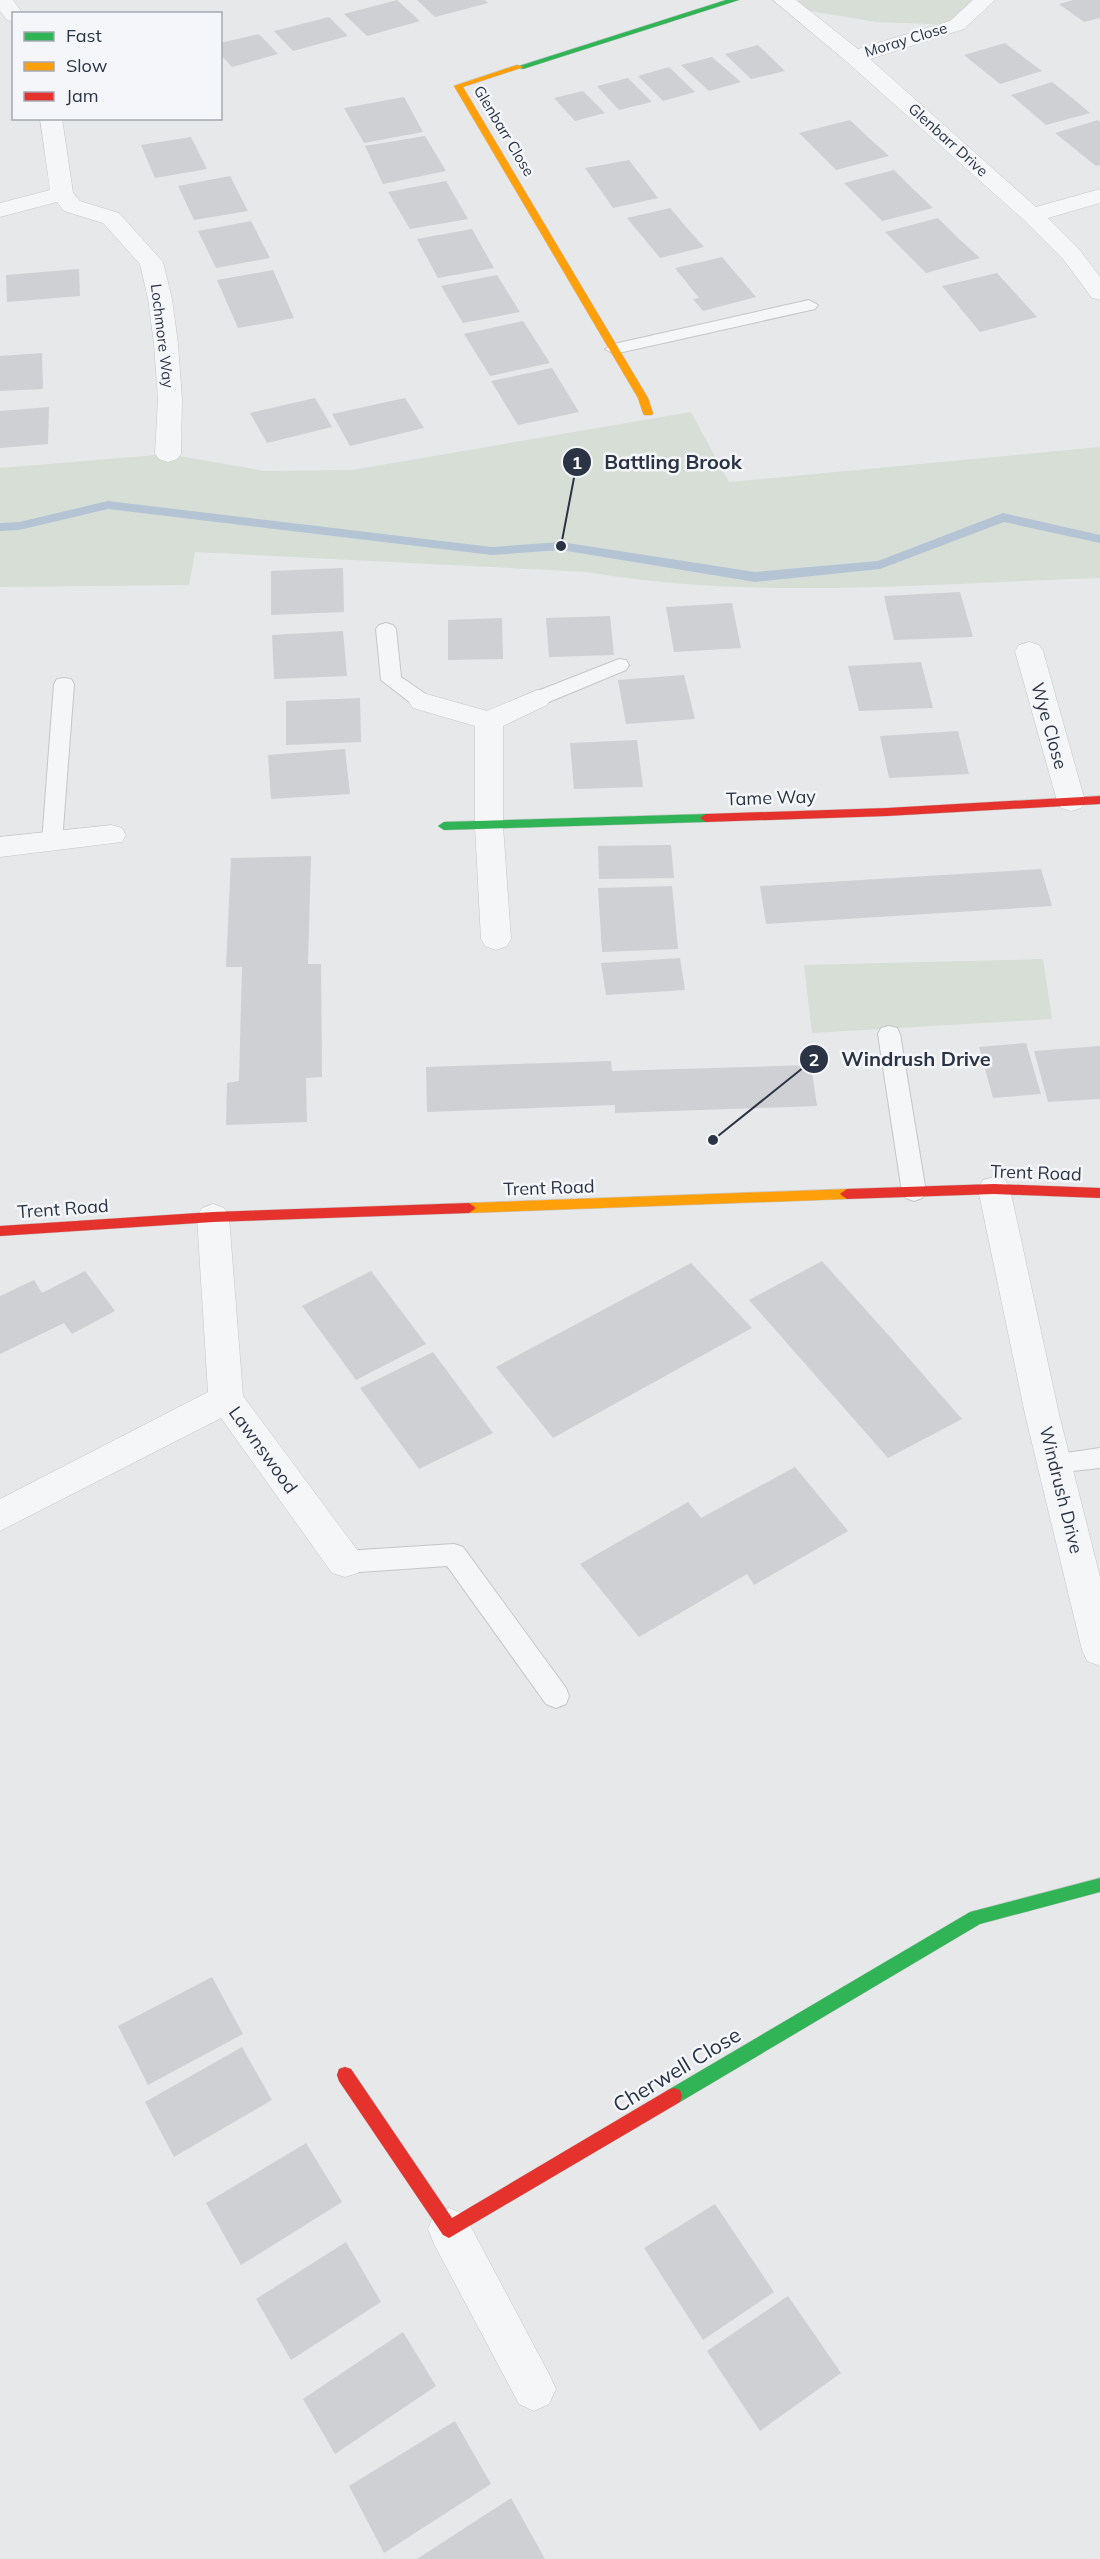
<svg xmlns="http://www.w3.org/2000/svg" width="1100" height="2559" viewBox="0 0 1100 2559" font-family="Mulish,sans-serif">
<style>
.green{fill:#d6ded6}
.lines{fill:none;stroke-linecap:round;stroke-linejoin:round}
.stream{fill:#b4c4d5;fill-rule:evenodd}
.building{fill:#ced0d3}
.lane-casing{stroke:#c4c6c8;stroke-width:2}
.street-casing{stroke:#c4c6c8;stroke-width:1}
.fast-casing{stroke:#c4c6c8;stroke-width:1}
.slow-casing{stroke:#c4c6c8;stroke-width:1}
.jam-casing{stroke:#c4c6c8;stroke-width:1}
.lane{fill:#f5f6f7;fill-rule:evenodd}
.street{fill:#f5f6f7;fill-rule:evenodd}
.fast{fill:#30b455;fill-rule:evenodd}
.slow{fill:#ff9f0a;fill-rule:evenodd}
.jam{fill:#e5322d;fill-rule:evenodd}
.labels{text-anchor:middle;stroke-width:5;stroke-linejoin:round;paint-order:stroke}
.far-street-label{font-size:15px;fill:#2b3445;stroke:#f4f6f9}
.street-label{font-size:18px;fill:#2b3445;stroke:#f4f6f9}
.near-street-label{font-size:21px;fill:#2b3445;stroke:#f4f6f9}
.leader{fill:none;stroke:#2b3445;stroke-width:2}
.callout-dot{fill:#2b3445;stroke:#f4f6f9;stroke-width:2}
.mark-label{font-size:18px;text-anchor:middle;font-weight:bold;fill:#fff}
.callout-label{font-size:20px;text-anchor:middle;font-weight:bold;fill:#2b3445;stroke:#f4f6f9;stroke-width:5;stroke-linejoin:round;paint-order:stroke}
</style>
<rect width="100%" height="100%" fill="#e6e8ea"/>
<!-- green -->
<path class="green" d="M802,0H983L957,25L876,22L793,8L796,1Z
M691,412L729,482L1100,447V578C930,583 756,601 587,572L195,552L189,585L0,587V468L168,454L264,471L352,470Z
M1043,959L1052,1019L812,1033L804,965Z"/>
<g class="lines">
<!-- stream -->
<path class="stream" d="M108,501L492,547L561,542L755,572L878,561L1003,513L1100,535V543L1004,522L880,569L755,582L561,550L492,555L108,509L19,530L0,531V523L19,522Z"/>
</g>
<!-- building -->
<path class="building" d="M397,0L420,21L367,36L344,14Z
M417,0H485L488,3L435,17Z
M1073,0H1100V18L1084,22L1059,4Z
M329,17L348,36L293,51L274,31Z
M259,34L278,54L232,67L220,54V43Z
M1005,43L1026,59L1042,71L1000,84L964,55Z
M758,45L785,71L751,79L725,54Z
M712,57L741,82L709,91L681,65Z
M669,67L695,92L663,101L638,76Z
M628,78L652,102L619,110L597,86Z
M1052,82L1071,97L1090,113L1046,125L1011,95Z
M583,91L605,113L575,121L554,98Z
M404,97L423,132L364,143L344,108Z
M850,120L869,138L889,156L836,170L799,133Z
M1098,120L1100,122V165L1096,166L1055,133Z
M425,136L446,171L383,184L365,146Z
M191,137L207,169L155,178L141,145Z
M629,160L658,198L613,208L585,168Z
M894,170L913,189L933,208L882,221L844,183Z
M230,176L248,211L194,220L178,186Z
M446,181L468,219L410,229L388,192Z
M670,208L687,228L704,247L660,258L627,218Z
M938,218L959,239L980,258L926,273L885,232Z
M251,221L270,258L216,268L198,231Z
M472,229L494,268L438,278L417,239Z
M722,257L756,297L703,311L693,299L699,298L675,268Z
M79,269L80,296L7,302L6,275Z
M273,270L294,318L238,328L217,280Z
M997,273L1037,317L980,332L942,286Z
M497,275L520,312L463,323L441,286Z
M523,321L550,363L490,376L464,334Z
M42,353L43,389L0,391V356Z
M552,368L579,412L518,425L491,381Z
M315,398L332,427L267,443L250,413Z
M405,398L424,428L350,446L332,414Z
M49,407L48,444L0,448V411Z
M343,568L344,612L271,615V571Z
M960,592L973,637L894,640L884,596Z
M732,603L741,648L674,652L666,607Z
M610,616L614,655L549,657L546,618Z
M502,618L503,659L448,660V620Z
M343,631L347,676L274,679L272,635Z
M921,662L933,708L859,711L848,666Z
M684,675L695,719L626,724L618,680Z
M360,698L361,742L286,745V701Z
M958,731L969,774L889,778L880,736Z
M637,740L643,787L574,789L570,743Z
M345,749L350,794L271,799L268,755Z
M671,845L674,878L599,879L598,846Z
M311,856L308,964H321L322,1077L306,1078L307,1122L226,1125L227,1083L239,1081L241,1004L242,967H226L231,858Z
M1041,869L1052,906L766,924L760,886Z
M672,886L678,949L602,952L598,888Z
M680,958L685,990L606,995L601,963Z
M1026,1043L1041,1094L993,1098L979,1047Z
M1100,1046V1099L1048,1102L1034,1051Z
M611,1061L612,1071L811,1065L817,1106L615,1113V1105L427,1112L426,1067Z
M822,1261L891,1338L962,1419L888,1458L749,1300Z
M691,1263L752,1328L553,1438L496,1367Z
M85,1271L115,1311L72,1334L64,1323L0,1354V1296L34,1280L42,1293Z
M371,1271L426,1344L356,1380L302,1306Z
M433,1352L493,1433L419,1469L360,1388Z
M795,1467L848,1531L754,1585L747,1574L639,1637L580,1564L688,1502L701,1518Z
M212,1977L243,2034L148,2085L118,2026Z
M242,2047L272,2100L174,2157L145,2102Z
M306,2143L342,2202L241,2265L206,2203Z
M715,2204L774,2292L703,2340L644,2248Z
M346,2242L381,2302L291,2360L256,2299Z
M788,2296L841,2373L760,2431L707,2351Z
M403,2332L436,2386L335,2454L303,2399Z
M455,2421L491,2484L384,2553L349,2486Z
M511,2498L545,2559H417Z"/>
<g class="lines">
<defs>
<path id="lane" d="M809,300L818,305L815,309L614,354L605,349L614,344Z
M386,623L393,625L396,629L401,677L430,697L433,702L430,707H416L381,680L376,629L379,625Z
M619,659L626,660L629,665L626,670L544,704H530L527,699L530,694Z
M64,678L71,679L74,684L62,842L59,847L52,849L45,847L42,842L54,684L57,679Z
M889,1026L897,1028L900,1034L926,1192L922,1198L914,1201L906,1198L902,1192L878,1034L881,1028Z
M1100,1448V1468L1054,1473L1045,1470L1041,1463L1045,1456Z
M454,1544L463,1547L566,1688L569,1696L566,1704L556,1708L546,1704L447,1566L345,1573L336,1570L332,1562L336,1554L345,1551Z"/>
<path id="street" d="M0,0H13L23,14H14V22L7,20L0,11Z
M773,0H796L858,49L950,21L973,0H995L964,29L870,59L1036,207L1100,189V203L1048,218L1079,249L1100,277V300L1092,298L1063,259L1024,220L847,62Z
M40,118H62L73,193L80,201L119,213L163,262L172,299L178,344L182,399L181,454L177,459L168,462L159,459L155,454L158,399L154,344L148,299L140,264L103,223L64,211L57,202L0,217V203L50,190Z
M1029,642L1039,645L1043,651L1085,801L1081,808L1071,811L1061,808L1057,801L1015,651L1019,645Z
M537,690L547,693L551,699L547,705L503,726V826L511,939L507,946L496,950L485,946L481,939L475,826V726L413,708L409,702L413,696L423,693L487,711Z
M112,825L122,828L126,835L122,842L0,857V837Z
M994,1177L1005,1180L1010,1189L1059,1414L1100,1577V1666L1087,1661L1082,1650L1025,1414L978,1189L983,1180Z
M213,1204L224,1208L229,1217L243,1396L358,1551L363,1562L358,1573L345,1577L332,1573L221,1418L0,1531V1499L208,1392L197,1217L202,1208Z
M449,2208L464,2214L549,2374L556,2389L549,2404L534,2411L519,2404L434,2244L428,2229L434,2214Z"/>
<path id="fast" d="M726,0H739L523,69L516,67Z
M706,814L712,818L706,822L444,830L438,826L444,822Z
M1100,1878V1892L980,1924L680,2102L674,2104L668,2102L666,2096L668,2090L970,1912Z"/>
<path id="slow" d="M517,65L524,67L463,87L648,398L653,413L652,415H644L643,413L638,398L454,86Z
M847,1189L854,1194L847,1199L469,1213L462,1208L469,1203Z"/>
<path id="jam" d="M1100,796V804L887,816L706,822L700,818L706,814L887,808Z
M994,1184L1100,1188V1198L994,1194L847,1199L840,1194L847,1189Z
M469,1203L476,1208L469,1213L213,1222L0,1236V1226L213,1212Z
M345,2067L351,2069L452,2218L668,2090L674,2088L680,2090L682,2096L680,2102L449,2238L443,2235L339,2081L337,2075L339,2069Z"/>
</defs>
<!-- lane casing -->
<use href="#lane" class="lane-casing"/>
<!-- street casing -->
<use href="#street" class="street-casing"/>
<!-- fast casing -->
<use href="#fast" class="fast-casing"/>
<!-- slow casing -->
<use href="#slow" class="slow-casing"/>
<!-- jam casing -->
<use href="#jam" class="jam-casing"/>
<!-- lane -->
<use href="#lane" class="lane"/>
<!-- street -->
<use href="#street" class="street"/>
<!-- fast -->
<use href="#fast" class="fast"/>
<!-- slow -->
<use href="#slow" class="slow"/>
<!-- jam -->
<use href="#jam" class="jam"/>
</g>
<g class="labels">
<!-- far-street labels -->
<g class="far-street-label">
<text transform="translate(906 40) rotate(-17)" y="5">Moray Close</text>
<text transform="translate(504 131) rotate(59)" y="5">Glenbarr Close</text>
<text transform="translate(948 140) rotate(42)" y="5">Glenbarr Drive</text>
<text transform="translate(162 336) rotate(83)" y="5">Lochmore Way</text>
</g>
<!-- street labels -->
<g class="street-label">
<text transform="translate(1049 726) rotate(74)" y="6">Wye Close</text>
<text transform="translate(771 798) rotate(-2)" y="6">Tame Way</text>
<text transform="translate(1036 1173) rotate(2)" y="6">Trent Road</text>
<text transform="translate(549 1188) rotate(-2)" y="6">Trent Road</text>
<text transform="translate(63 1209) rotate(-4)" y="6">Trent Road</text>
<text transform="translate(263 1450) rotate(54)" y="6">Lawnswood</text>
<text transform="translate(1061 1490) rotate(76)" y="6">Windrush Drive</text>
</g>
<!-- near-street labels -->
<g class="near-street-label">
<text transform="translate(677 2070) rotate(-31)" y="7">Cherwell Close</text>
</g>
</g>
<!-- callouts -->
<path class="leader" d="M561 546L577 462M713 1140L814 1059"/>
<g class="callout-dot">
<circle cx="561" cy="546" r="6"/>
<circle cx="713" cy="1140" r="6"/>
<circle cx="577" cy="462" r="15"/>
<circle cx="814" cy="1059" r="15"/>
</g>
<g class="mark-label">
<text x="577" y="469">1</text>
<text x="814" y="1066">2</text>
</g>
<g class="callout-label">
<text x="673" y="469">Battling Brook</text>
<text x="916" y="1066">Windrush Drive</text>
</g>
<!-- legend -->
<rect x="12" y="12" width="210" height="108" fill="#f4f6f9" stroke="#a4a8b1" stroke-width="1.5"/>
<rect x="24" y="32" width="30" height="9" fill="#30b455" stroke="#a4a8b1" stroke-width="1.5"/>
<text x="66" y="42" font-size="18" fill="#2b3445">Fast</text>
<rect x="24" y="62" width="30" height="9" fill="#ff9f0a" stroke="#a4a8b1" stroke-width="1.5"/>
<text x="66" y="72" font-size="18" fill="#2b3445">Slow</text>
<rect x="24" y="92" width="30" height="9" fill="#e5322d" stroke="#a4a8b1" stroke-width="1.5"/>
<text x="66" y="102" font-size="18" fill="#2b3445">Jam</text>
</svg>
